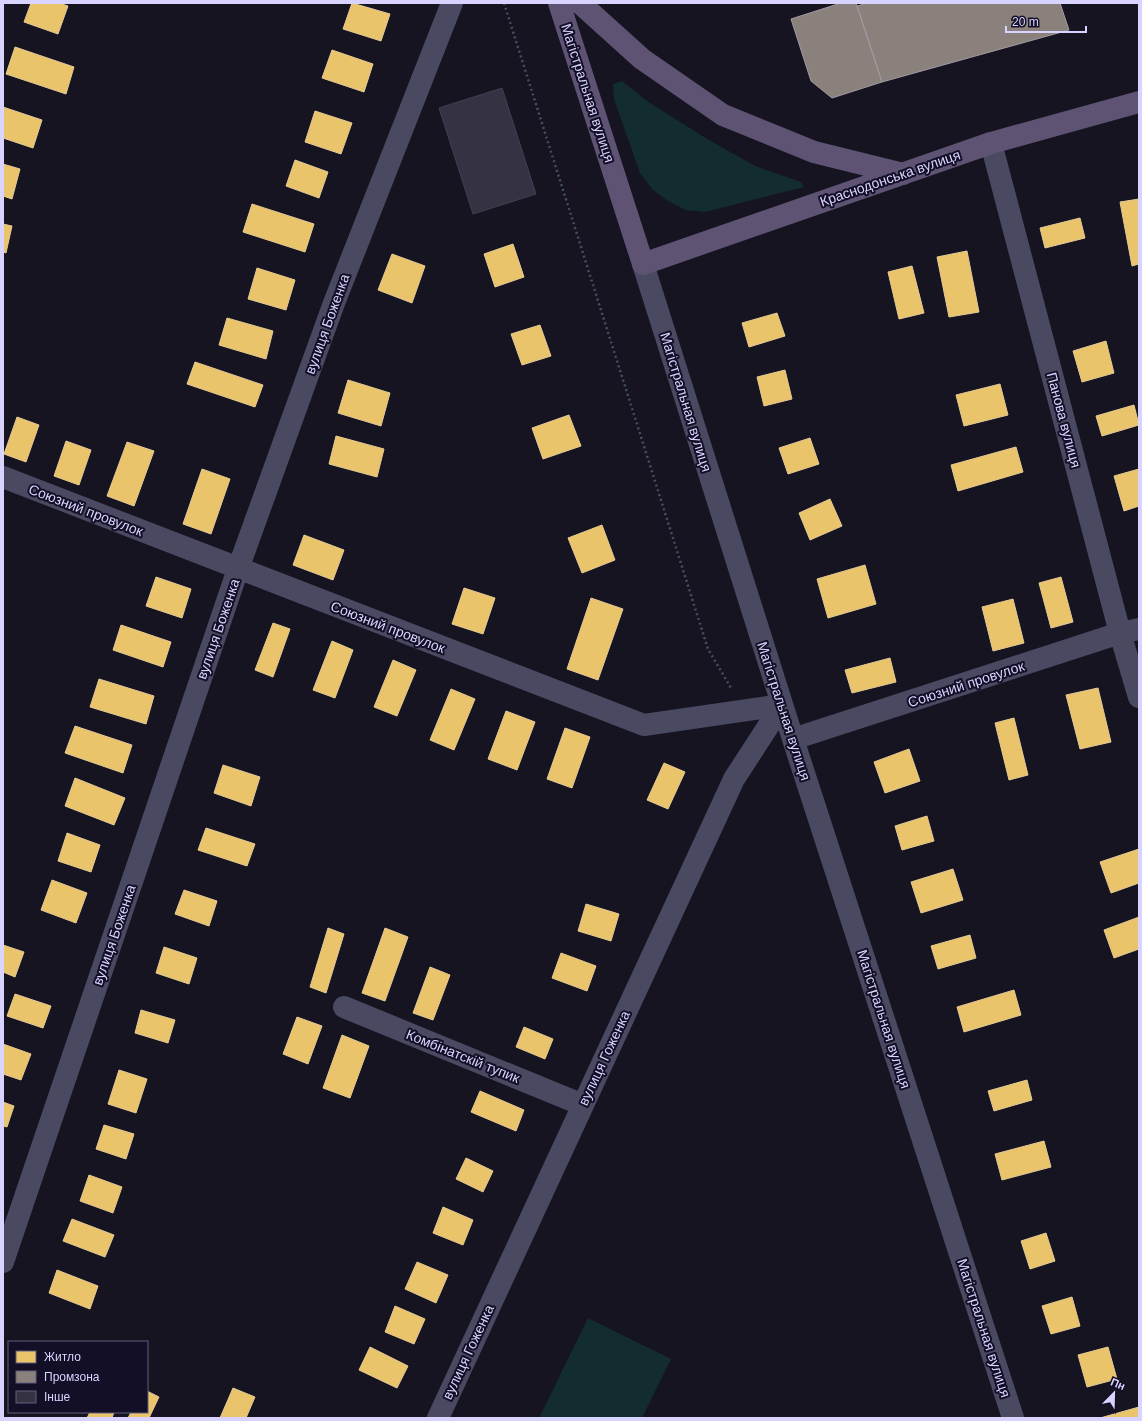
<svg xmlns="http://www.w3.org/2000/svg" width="1142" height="1421" viewBox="0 0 1142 1421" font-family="Arial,sans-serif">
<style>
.green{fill:#132c2d}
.homes{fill:#e9c46a;stroke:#e4c997}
.industry{fill:#8a817c;stroke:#a29aa3}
.building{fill:#343243;stroke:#433f54}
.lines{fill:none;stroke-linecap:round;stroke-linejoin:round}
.path{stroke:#44505f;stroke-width:2.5;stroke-dasharray:2 3;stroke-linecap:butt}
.minor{stroke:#4a4962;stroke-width:22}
.major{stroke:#5e5373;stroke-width:22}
.labels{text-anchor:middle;stroke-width:4;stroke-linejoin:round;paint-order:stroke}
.street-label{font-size:14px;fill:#d9d4ff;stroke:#130f26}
</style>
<rect width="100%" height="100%" fill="#161421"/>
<!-- green -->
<path class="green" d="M622,81L647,101L704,137L755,166L801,182L804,187L705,212L686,210L668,201L653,190L640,173L614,99L613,84Z
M588,1318L671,1359L642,1418H539Z"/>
<!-- homes -->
<path class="homes" d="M31,3H59L68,6L58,34L24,22Z
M352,3L390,14L381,41L343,29Z
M15,47L74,67L66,94L6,74Z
M332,50L373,64L364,92L322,78Z
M3,107L42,120L33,148L3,138Z
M315,111L352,123L341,154L305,142Z
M295,160L328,172L319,198L286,186Z
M3,164L20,169L12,199L3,196Z
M1139,199V264L1132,266L1120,202Z
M252,204L314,224L305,252L243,232Z
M1080,218L1085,238L1045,248L1040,228Z
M3,224L12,226L6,253L3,252Z
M513,244L524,277L495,287L484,254Z
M967,251L979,312L949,317L937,257Z
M392,254L425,266L412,303L378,290Z
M912,266L924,313L899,319L888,272Z
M257,268L295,280L286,310L248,299Z
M777,313L785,336L749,347L742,323Z
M227,318L273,331L266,359L219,345Z
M540,325L551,356L522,365L511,334Z
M1106,341L1114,373L1082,382L1073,351Z
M195,362L263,385L255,407L187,384Z
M785,370L792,399L764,406L757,377Z
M348,380L390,393L381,426L338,413Z
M1000,384L1008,415L964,426L956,395Z
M1134,405L1139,425L1102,436L1096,416Z
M569,415L581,446L543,459L532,428Z
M17,417L39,425L26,462L4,454Z
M336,436L384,449L377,477L329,464Z
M810,438L819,464L788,474L779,448Z
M66,441L91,450L79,485L54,476Z
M127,442L154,451L134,506L107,496Z
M1016,447L1023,472L958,491L951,465Z
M202,469L230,479L211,534L183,524Z
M1139,469V506L1124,511L1114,476Z
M830,499L842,526L810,540L799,513Z
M602,525L615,560L582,573L568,538Z
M304,535L344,550L333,580L293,565Z
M865,565L876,604L828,618L817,579Z
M156,577L191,589L182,618L146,606Z
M1061,577L1073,622L1051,628L1039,583Z
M464,588L495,598L483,634L452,624Z
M591,598L623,609L598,680L567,669Z
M1013,599L1024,643L993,651L982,607Z
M273,623L290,629L273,677L255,670Z
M121,625L171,642L163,667L113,650Z
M332,641L353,650L335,698L313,690Z
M890,658L896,682L852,693L845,670Z
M393,660L416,670L397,716L374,707Z
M99,679L154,696L146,724L90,707Z
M1098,688L1111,742L1080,749L1066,695Z
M451,689L475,699L454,750L430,740Z
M506,711L535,722L517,770L488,759Z
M1014,718L1028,775L1009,780L995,723Z
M75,726L132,745L123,773L65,753Z
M565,728L590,737L572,788L547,779Z
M909,749L920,781L885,793L874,762Z
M664,763L685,772L668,809L647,800Z
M223,765L260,777L251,806L214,793Z
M75,778L125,798L114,825L65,806Z
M927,816L934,841L902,850L895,826Z
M206,828L255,844L247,866L198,850Z
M67,833L100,845L91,872L58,861Z
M1139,849V883L1111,893L1100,862Z
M953,869L963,900L921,913L911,882Z
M52,880L87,893L76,923L41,910Z
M184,890L217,901L209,926L175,914Z
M586,904L619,914L611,941L578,931Z
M1139,917V949L1114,958L1104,930Z
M328,928L344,934L326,993L310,987Z
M385,928L408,937L385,1001L362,993Z
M970,935L976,958L938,969L931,946Z
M3,945L24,952L15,977L3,972Z
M164,947L197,958L189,984L156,973Z
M561,953L596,966L587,991L552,978Z
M430,967L450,975L433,1020L413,1013Z
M1014,990L1021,1015L964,1032L957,1007Z
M15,994L51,1006L43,1028L7,1016Z
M141,1010L175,1020L168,1043L135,1033Z
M297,1017L322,1026L308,1064L283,1054Z
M524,1027L553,1039L545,1059L516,1047Z
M342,1035L369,1046L350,1098L323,1088Z
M3,1044L31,1054L21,1080L3,1074Z
M119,1070L147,1079L136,1113L108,1104Z
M1027,1080L1032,1100L994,1111L988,1091Z
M480,1091L524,1110L516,1131L471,1112Z
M3,1102L14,1106L7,1127L3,1126Z
M104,1125L134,1134L126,1159L96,1149Z
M1044,1141L1051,1167L1002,1180L995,1154Z
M466,1158L493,1171L483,1192L456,1179Z
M89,1175L122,1187L113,1213L80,1201Z
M443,1207L473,1220L463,1245L433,1233Z
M72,1219L114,1235L105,1257L63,1241Z
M1046,1233L1055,1261L1030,1269L1021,1241Z
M417,1262L448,1275L436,1303L405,1289Z
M57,1270L98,1286L90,1309L49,1293Z
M1072,1297L1080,1326L1051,1334L1042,1306Z
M395,1306L425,1319L414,1344L385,1332Z
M370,1347L408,1366L397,1388L359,1370Z
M1108,1347L1117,1379L1087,1387L1078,1355Z
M233,1388L255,1397L246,1418H220Z
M147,1391L159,1397L149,1418H128L131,1412H147Z
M1139,1407V1418H1100Z
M90,1412H114L112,1418H87Z"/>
<!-- industry -->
<path class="industry" d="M841,3H856L882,82L832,98L811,81L791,19Z
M868,3H1060L1069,30L882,82L857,6Z"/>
<!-- building -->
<path class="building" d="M502,88L536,194L473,214L439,108Z"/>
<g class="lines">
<!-- path -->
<path class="path" d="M504,3L708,649L731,688"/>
<!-- minor -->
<path class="minor" d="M991,143L1120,633L1139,697
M643,264L793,739L1013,1418
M3,477L644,725L782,705
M793,739L1120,633L1139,629
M344,1007L583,1105
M3,1262L238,569L334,303L452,3
M438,1418L734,779L782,705"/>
<!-- major -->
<path class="major" d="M559,3L643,264L991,143L1139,102
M580,3L642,59L723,115L814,152L903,174"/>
</g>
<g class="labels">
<!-- street labels -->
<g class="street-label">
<text transform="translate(588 93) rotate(72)" y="5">Магістральная вулиця</text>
<text transform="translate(890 178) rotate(-19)" y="5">Краснодонська вулиця</text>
<text transform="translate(327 324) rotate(-70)" y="5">вулиця Боженка</text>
<text transform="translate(686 402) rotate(73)" y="5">Магістральная вулиця</text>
<text transform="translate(1064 420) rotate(75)" y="5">Панова вулиця</text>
<text transform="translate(86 510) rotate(21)" y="5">Союзний провулок</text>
<text transform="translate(388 627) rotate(21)" y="5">Союзний провулок</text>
<text transform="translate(218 629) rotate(-71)" y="5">вулиця Боженка</text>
<text transform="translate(966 684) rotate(-18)" y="5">Союзний провулок</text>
<text transform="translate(784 711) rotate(72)" y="5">Магістральная вулиця</text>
<text transform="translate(114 935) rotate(-71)" y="5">вулиця Боженка</text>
<text transform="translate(884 1019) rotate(72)" y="5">Магістральная вулиця</text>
<text transform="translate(463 1056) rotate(22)" y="5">Комбінатскій тупик</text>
<text transform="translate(604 1058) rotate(-65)" y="5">вулиця Гоженка</text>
<text transform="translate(984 1328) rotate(72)" y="5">Магістральная вулиця</text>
<text transform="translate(468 1352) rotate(-65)" y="5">вулиця Гоженка</text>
</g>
</g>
<!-- border -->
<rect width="1142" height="1421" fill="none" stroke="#d9d4ff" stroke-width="8"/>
<!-- legend -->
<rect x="8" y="1341" width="140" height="72" fill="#130f26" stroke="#625e7d"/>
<rect x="16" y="1351" width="20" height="12" fill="#e9c46a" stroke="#625e7d"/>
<text x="44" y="1361" font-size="12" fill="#d9d4ff">Житло</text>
<rect x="16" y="1371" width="20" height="12" fill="#8a817c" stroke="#625e7d"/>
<text x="44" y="1381" font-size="12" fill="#d9d4ff">Промзона</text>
<rect x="16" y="1391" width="20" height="12" fill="#343243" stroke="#625e7d"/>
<text x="44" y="1401" font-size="12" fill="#d9d4ff">Інше</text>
<!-- north arrow -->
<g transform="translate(1114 1393) rotate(23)" stroke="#130f26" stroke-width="3" paint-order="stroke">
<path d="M0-3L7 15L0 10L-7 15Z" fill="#d9d4ff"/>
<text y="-6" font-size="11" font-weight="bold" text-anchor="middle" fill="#d9d4ff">Пн</text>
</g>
<!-- scale -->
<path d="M1006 26v6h80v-6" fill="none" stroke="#d9d4ff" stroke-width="2"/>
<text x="1012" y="26" font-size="12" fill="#d9d4ff" stroke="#130f26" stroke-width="3" paint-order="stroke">20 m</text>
</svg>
